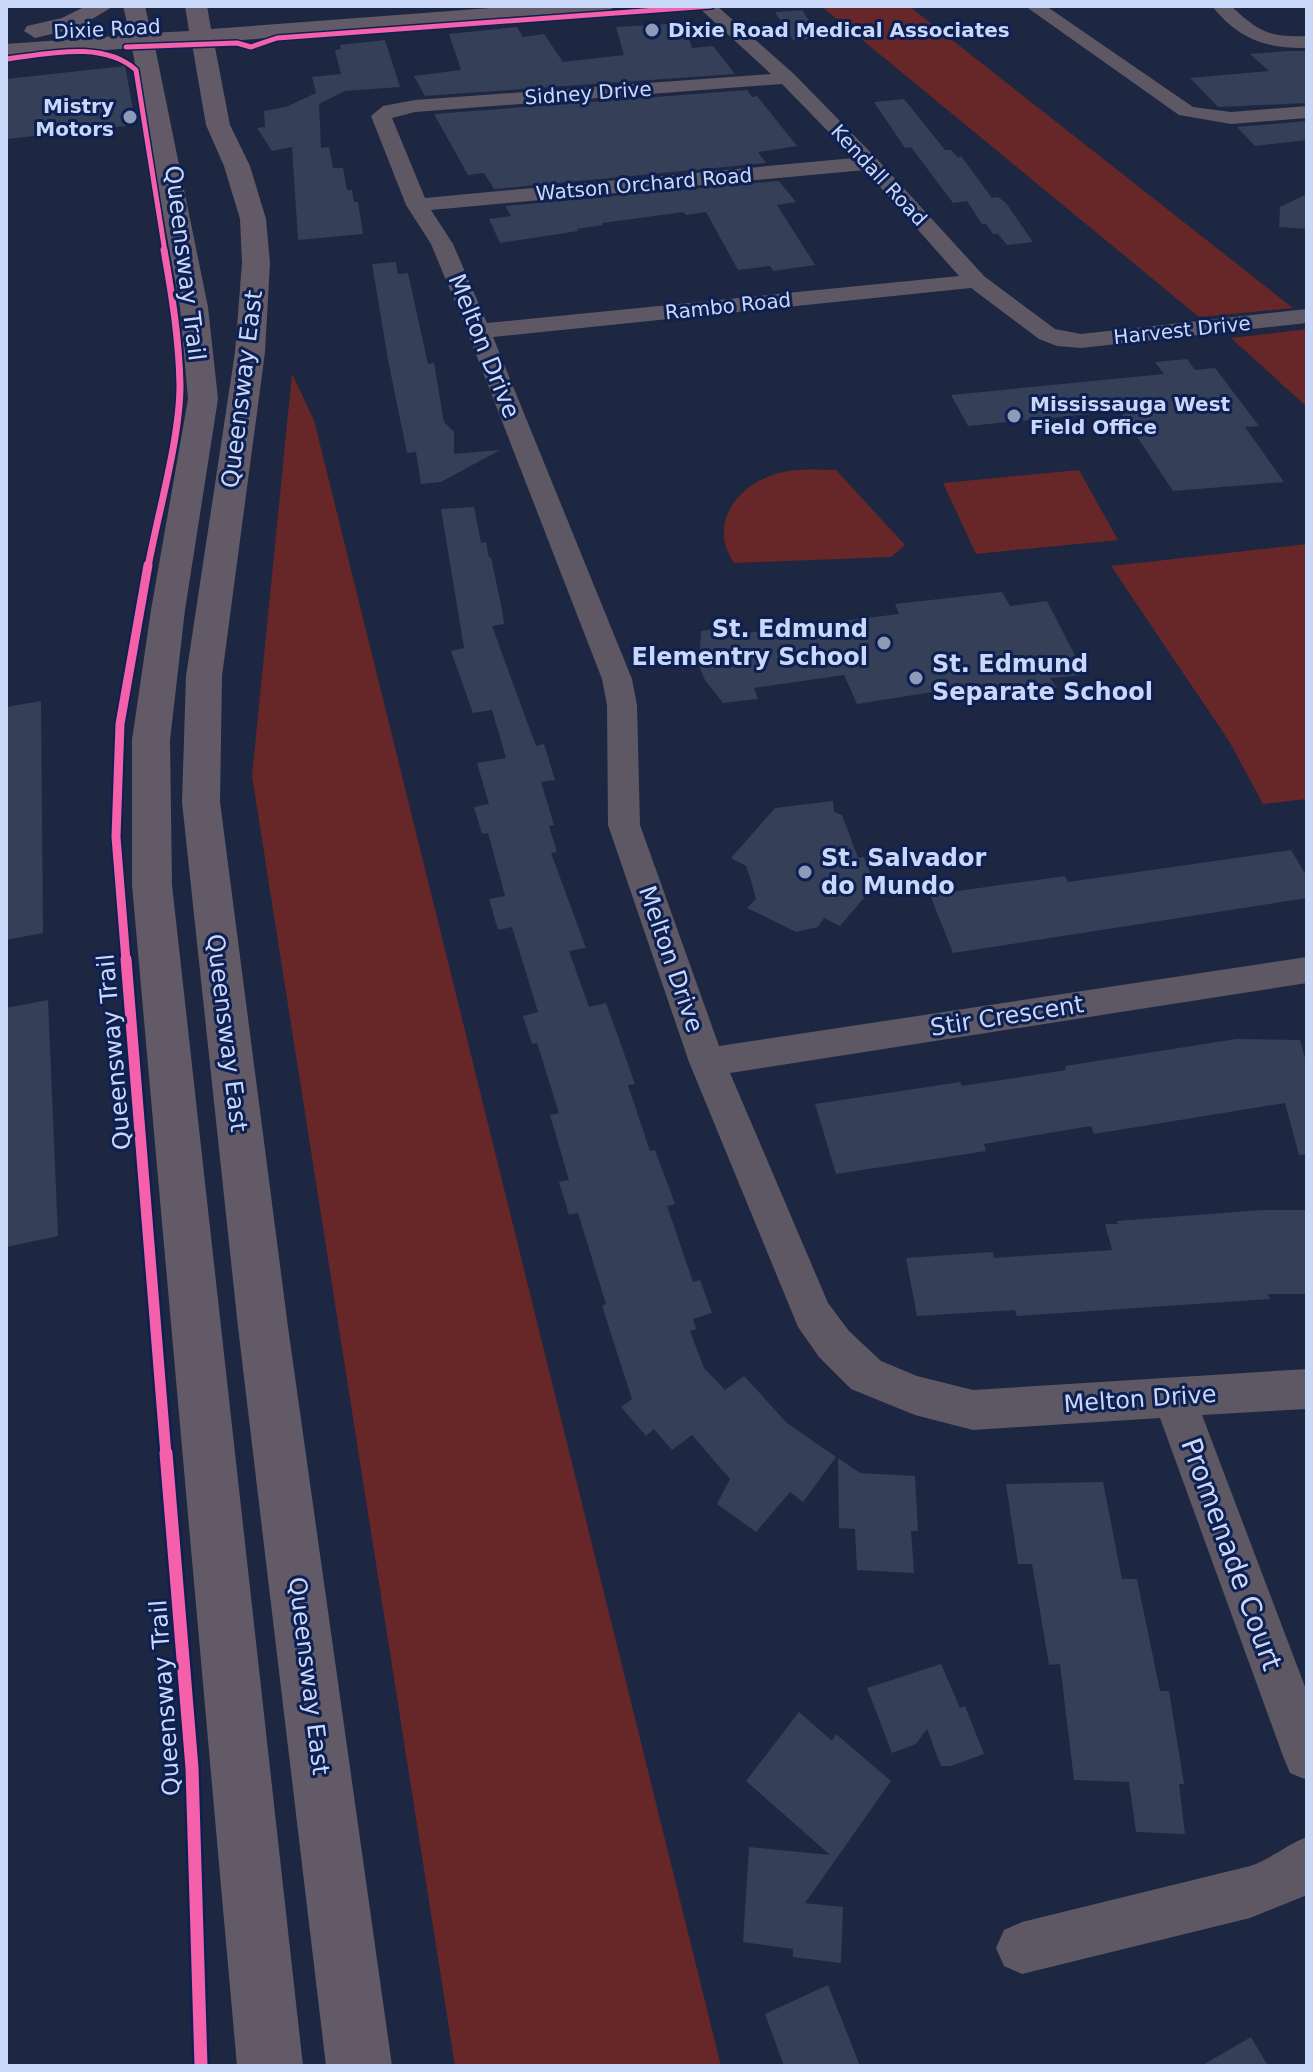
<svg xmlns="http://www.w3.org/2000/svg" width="1313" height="2072" viewBox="0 0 1313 2072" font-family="'DejaVu Sans',sans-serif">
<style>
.green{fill:#672628}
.building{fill:#363f58}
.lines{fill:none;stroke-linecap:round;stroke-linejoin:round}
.minor{fill:#5d5864;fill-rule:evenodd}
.secondary{fill:#635a68;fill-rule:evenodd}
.cycleway-far4-casing{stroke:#0e2051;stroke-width:8}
.cycleway-far3-casing{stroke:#0e2051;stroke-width:10}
.cycleway-far2-casing{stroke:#0e2051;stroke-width:13}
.cycleway-far1-casing{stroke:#0e2051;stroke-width:16}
.cycleway-casing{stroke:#0e2051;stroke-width:18}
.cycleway-far4{stroke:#f560ab;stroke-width:5}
.cycleway-far3{stroke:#f560ab;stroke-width:7}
.cycleway-far2{stroke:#f560ab;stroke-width:9}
.cycleway-far1{stroke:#f560ab;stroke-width:11}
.cycleway{stroke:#f560ab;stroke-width:13}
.poi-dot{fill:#8d9ab8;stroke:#0e2051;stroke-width:3}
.labels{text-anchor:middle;stroke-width:6;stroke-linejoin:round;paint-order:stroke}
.far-street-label{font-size:20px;fill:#c9d8f8;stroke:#0e2051}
.far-poi-label{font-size:20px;font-weight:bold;fill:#c9d8f8;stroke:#0e2051;text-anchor:start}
.street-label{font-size:24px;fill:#c9d8f8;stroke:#0e2051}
.poi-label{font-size:24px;font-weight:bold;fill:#c9d8f8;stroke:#0e2051;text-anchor:start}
.near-street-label{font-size:28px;fill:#c9d8f8;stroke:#0e2051}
</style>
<rect width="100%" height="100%" fill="#1d2742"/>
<!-- green -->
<path class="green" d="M821,6H909L1293,308L1199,317Z
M1307,329V407L1231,338Z
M292,374L314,420L721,2066H455L252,776Z
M836,470L905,545L891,557L734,563C707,524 737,484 779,473C797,468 818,470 836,470Z
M1079,470L1118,540L976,554L943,483Z
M1307,544V799L1263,804L1229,741L1111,566Z"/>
<!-- building -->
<path class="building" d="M802,10L820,38L793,40L775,12Z
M684,23L692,48L713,46L735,74L425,96L414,76L461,70L449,34L517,27L523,37L544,34L563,62L624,55L616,27Z
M385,40L400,87L345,91L319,104L321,148L329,147L333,168H343L347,190H352L354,202H358L363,234L298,240L292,147L272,151L257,128L265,127L264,111L286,107L316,93L312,77L341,74L335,50L341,49L340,45Z
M1289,51H1307V103L1218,107L1190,78L1269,71L1250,54Z
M125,66L136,125L6,139V79Z
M747,90L752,97L757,96L797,146L758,152L766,163L494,189L484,173L468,175L434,114Z
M904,99L945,150H951L958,158L961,156L992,198L998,197L1006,203L1033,242L1007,245L998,234H993L986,224H982L967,201L953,203L911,147L905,148L874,102Z
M1307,121V140L1255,146L1237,127Z
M779,181L796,202L777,205L815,265L773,271L770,266L738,270L706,212L686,215L684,212L602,223L603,225L577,229L578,231L500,243L489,219L511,216L505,206Z
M1307,194V229L1279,227L1280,207Z
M396,262L398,274L408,273L428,364L434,363L444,422L454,432V454L500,450L441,482L421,484L416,452L407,453L388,360L372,264Z
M1187,359L1195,370L1215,368L1259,426L1245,427L1284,482L1173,491L1120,411L968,426L951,395L1164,374L1155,362Z
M474,507L481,543L486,542L489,558L491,557L503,615L504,624L492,626L536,746L544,744L555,780L541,782L554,825L549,826L557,852L551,853L586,948L569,951L589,1007L606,1003L635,1084L628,1085L650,1151L655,1150L675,1204L667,1206L693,1282L700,1280L712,1313L693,1319L696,1329L690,1331L704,1368L725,1390L744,1376L787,1423L836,1457L803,1502L790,1492L756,1532L717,1504L730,1479L692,1435L672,1450L654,1429L646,1436L621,1407L632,1399L602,1306L606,1304L578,1213L569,1215L559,1182L569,1180L550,1115L559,1113L537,1043L532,1044L523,1016L538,1012L512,927L498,930L489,899L505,896L488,833L482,834L474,807L489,804L477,763L506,758L492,710L473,713L451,651L464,648L441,509Z
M1002,592L1010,606L1047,601L1085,675L1050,678L1057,688L943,701L939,691L857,704L844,675L754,688L758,699L723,703L705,680L699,666L701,631L727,628L730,635L899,614L895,604Z
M41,701L43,933L6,940V707Z
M833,801L834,812L842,815L858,858L864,857L875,885L840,926L824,918L818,927L796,932L747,908L756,899L750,877L746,866L731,858L775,808Z
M1291,850L1307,877V898L953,953L930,895L1065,876L1068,882Z
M48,1000L58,1236L6,1247V1008Z
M1236,1039L1300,1040L1307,1065V1154L1299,1155L1285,1103L1094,1134L1091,1126L984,1144L986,1151L836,1174L815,1104L960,1082L962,1086L1066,1070L1065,1066Z
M1262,1210H1307V1294H1268L1270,1299L1017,1316L1015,1310L917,1316L906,1258L993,1252L994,1258L1112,1250L1105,1224H1118L1117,1221Z
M838,1458L860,1473L915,1476L918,1531H911L914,1573L857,1570L855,1529L839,1528Z
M1103,1482L1122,1579H1137L1160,1691H1169L1184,1784H1179L1185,1834L1136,1832L1129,1782L1074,1780L1060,1664L1049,1665L1032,1564H1018L1006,1484Z
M941,1664L960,1708L965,1706L984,1754L951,1766H941L927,1729L916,1744L892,1753L867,1688Z
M799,1712L832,1741L836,1734L891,1781L805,1903L843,1907L841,1963L793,1957V1949L743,1942L749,1847L830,1855L746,1781Z
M828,1985L860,2066H784L765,2014Z
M1251,2037L1268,2066H1201Z"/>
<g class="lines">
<!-- minor -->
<path class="minor" d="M697,6H717L794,74L877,159L984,276L1055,329L1081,334L1307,309V323L1081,348L1057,346L1039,339L971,288L493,337L632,679L637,705L640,825L719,1046L1307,957V983L730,1073L828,1303L849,1331L881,1361L917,1376L973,1390L1307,1369V1409L1202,1415L1307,1692V1780L1290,1773L1283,1756L1160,1418L973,1430L915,1415L851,1389L819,1357L798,1327L689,1062L608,825L607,705L602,679L467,331L431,244L406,205L371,116L383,106L415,100L771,74ZM782,84L854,158L425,198L392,118L415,112ZM865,170L959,276L487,323L453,244L431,210Z
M1025,6H1046L1193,107L1231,112L1307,106V118L1231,124L1179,115Z
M1212,6H1231C1258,31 1269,38 1307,36V48C1267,49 1238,39 1212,6Z
M1307,1837V1895L1250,1918L1022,1974L1004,1966L996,1948L1004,1930L1022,1922L1250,1866C1271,1859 1286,1845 1307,1837Z"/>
<!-- secondary -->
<path class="secondary" d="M86,6H114L77,28L35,38L24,31L27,26L62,18Z
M123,6H145L151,33L189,31L185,6H207L211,29L518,6H616L605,13L214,42L230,125L250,166L266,219L270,263L265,352L222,676L220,802L288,1327L392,2066H326L238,1327L182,802L186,676L235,352L242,263L240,219L224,166L206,125L192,44L155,47L208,307L218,399L185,610L170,740L172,885L303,2066H237L132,885V740L151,610L188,399L180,307L132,48L6,58V44L130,35Z"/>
<defs>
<path id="cycleway-far4" d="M126,47L237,43L251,47L277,38L711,6
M6,59C47,54 103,40 136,70L165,252"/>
<path id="cycleway-far3" d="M148,567C158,513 180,438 180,385C179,339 172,295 164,250"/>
<path id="cycleway-far2" d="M126,961L116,837L120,724L148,565"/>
<path id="cycleway-far1" d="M126,959L166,1455"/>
<path id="cycleway" d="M166,1453L192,1768L201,2066"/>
</defs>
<!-- cycleway-far4 casing -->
<use href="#cycleway-far4" class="cycleway-far4-casing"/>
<!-- cycleway-far3 casing -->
<use href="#cycleway-far3" class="cycleway-far3-casing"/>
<!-- cycleway-far2 casing -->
<use href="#cycleway-far2" class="cycleway-far2-casing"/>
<!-- cycleway-far1 casing -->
<use href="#cycleway-far1" class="cycleway-far1-casing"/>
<!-- cycleway casing -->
<use href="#cycleway" class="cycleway-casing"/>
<!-- cycleway-far4 -->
<use href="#cycleway-far4" class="cycleway-far4"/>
<!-- cycleway-far3 -->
<use href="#cycleway-far3" class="cycleway-far3"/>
<!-- cycleway-far2 -->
<use href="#cycleway-far2" class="cycleway-far2"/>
<!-- cycleway-far1 -->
<use href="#cycleway-far1" class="cycleway-far1"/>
<!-- cycleway -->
<use href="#cycleway" class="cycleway"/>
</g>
<!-- markers -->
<g class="poi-dot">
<circle cx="652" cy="30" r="8"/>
<circle cx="130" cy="117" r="8"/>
<circle cx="1014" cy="416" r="8"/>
<circle cx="884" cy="643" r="8"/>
<circle cx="916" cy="678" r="8"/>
<circle cx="805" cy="872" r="8"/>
</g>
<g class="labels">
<!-- far-street labels -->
<g class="far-street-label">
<text transform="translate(107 29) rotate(-3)" y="7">Dixie Road</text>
<text transform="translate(588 93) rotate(-4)" y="7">Sidney Drive</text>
<text transform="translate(879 175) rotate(47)" y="7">Kendall Road</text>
<text transform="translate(644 184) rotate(-5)" y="7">Watson Orchard Road</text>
<text transform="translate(728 306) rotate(-6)" y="7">Rambo Road</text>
<text transform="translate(1182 330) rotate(-6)" y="7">Harvest Drive</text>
</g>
<!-- far-poi labels -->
<g class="far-poi-label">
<text x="668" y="37">Dixie Road Medical Associates</text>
<text x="114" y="113" text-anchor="end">Mistry<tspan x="114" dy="23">Motors</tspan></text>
<text x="1030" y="411">Mississauga West<tspan x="1030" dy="23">Field Office</tspan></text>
</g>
<!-- street labels -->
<g class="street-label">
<text transform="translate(185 263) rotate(83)" y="8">Queensway Trail</text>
<text transform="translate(484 346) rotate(68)" y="8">Melton Drive</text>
<text transform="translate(242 389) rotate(-83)" y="8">Queensway East</text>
<text transform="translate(671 959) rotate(71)" y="8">Melton Drive</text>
<text transform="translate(1007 1016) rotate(-9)" y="8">Stir Crescent</text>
<text transform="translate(227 1033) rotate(83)" y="8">Queensway East</text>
<text transform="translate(114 1052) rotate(-95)" y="8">Queensway Trail</text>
<text transform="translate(1140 1399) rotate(-4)" y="8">Melton Drive</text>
<text transform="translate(309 1676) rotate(83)" y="8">Queensway East</text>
<text transform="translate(165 1698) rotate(-94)" y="8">Queensway Trail</text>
</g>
<!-- poi labels -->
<g class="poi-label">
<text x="868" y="637" text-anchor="end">St. Edmund<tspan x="868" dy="28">Elementry School</tspan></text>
<text x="932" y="672">St. Edmund<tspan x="932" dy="28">Separate School</tspan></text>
<text x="821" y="866">St. Salvador<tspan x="821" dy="28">do Mundo</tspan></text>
</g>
<!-- near-street labels -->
<g class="near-street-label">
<text transform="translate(1232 1554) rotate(70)" y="10">Promenade Court</text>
</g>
</g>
<!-- border -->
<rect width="1313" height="2072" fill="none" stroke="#c9d8f8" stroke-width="16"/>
</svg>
